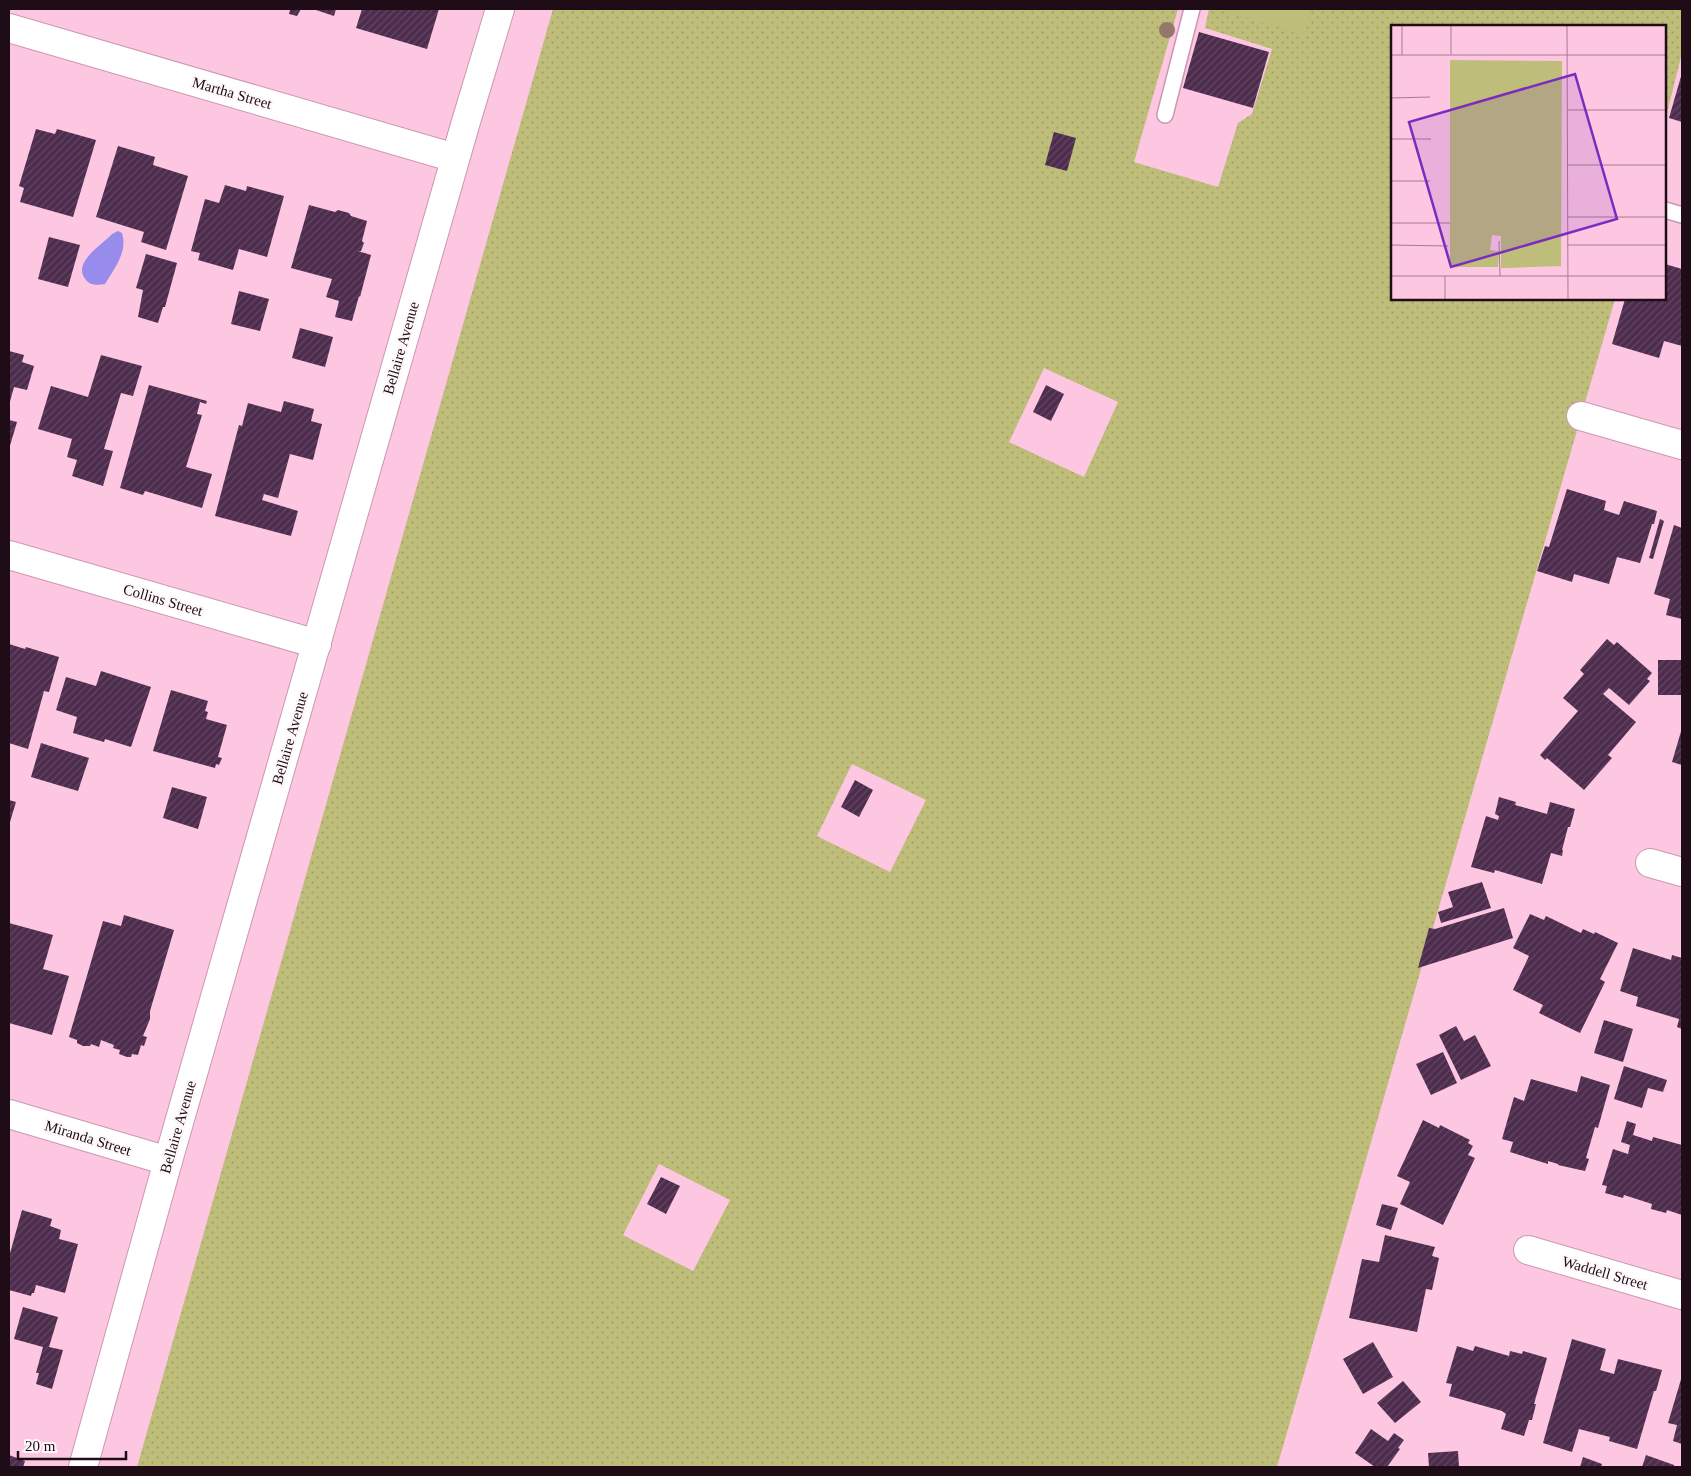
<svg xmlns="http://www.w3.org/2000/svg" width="1691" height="1476" viewBox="0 0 1691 1476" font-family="Georgia,serif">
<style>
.grass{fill:url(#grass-dots);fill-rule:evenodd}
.garden{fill:#bebd79}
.water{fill:#978beb}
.building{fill:url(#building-hatch)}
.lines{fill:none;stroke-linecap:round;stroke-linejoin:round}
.lane-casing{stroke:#cb98b1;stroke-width:18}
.street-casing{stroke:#cb98b1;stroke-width:30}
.secondary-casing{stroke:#cb98b1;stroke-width:30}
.lane{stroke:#fff;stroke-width:15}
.street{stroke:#fff;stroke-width:28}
.secondary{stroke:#fff;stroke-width:28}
.tree{fill:#927969}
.labels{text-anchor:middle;stroke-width:5;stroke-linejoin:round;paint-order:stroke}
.street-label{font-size:15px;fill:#1e0c16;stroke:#fef8fb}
.inset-road{fill:none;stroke:#a47c90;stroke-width:1}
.view{fill:#7b2cbf;fill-opacity:0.15;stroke:#7b2cbf;stroke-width:2.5}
.inset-edge{fill:none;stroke:#1e0c16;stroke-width:2.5}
</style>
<defs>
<pattern id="grass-dots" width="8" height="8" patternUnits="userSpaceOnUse" patternTransform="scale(1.25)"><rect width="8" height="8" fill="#bebd79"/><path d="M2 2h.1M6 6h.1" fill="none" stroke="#a3a168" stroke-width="1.8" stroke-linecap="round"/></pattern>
<pattern id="building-hatch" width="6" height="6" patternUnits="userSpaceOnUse" patternTransform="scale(1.25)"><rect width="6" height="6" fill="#4d2c4d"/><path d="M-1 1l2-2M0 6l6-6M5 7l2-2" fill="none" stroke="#634863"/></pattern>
</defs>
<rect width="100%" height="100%" fill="#fdc7e1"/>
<!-- grass -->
<path class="grass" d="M553,9H1178L1134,162L1218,187L1238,123L1252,114L1272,49L1205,28L1209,9H1682V53L1665,121V26H1392V299H1615L1277,1467H137ZM1044,368L1118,402L1084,477L1009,442ZM852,764L926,800L890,872L817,836ZM659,1164L730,1200L693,1271L623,1235Z"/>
<!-- garden -->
<path class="garden" d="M1219,9H1311L1303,35Z"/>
<!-- water -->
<path class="water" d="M118,231L122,233C128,252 114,269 105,284C98,285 91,286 86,280C71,263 102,245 112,234Z"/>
<!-- building -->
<path class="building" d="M286,9H301L297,16L289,14L290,10Z
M313,9H336L334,16Z
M362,9H439L427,49L356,28Z
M1199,32L1269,52L1253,108L1183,88Z
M1682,73V122L1669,118Z
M36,129L55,134L57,129L96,140L73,217L20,202L24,188L19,186Z
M1054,132L1076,138L1067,171L1045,165Z
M118,146L155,157L153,165L188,176L166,250L141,242L144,232L96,217Z
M225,185L246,191L247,186L284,196L267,257L239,249L233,270L198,260L200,253L191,251L205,199L219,203Z
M309,205L335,212L338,210L349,213L351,216L367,221L362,241L364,243L361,251H358L371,255L360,297L359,296L352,321L335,317L339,301L326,297L332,279L291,268Z
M49,237L80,245L68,287L38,279Z
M146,254L177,263L165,307H163L158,323L138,317L143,290L136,288Z
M1665,264L1682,269V346L1664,341L1659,358L1612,344L1625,299H1665Z
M239,291L269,299L260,331L231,324Z
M300,328L333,337L325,367L292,358Z
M9,351L24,355L22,362L34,366L27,390L14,387L9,405Z
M101,355L142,366L133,396L121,393L104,449L113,451L103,486L72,476L77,460L67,457L72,439L38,429L51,386L88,397Z
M149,385L207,401L206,404L200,402L197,414L202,415L186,467L212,474L202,508L145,491L143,495L120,488Z
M1046,385L1064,394L1051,421L1033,412Z
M284,401L314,409L311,421L322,424L313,460L290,454L278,498L264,494L262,500L298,511L291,536L215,516L239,425L242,426L248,403L281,412Z
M9,420L17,422L9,449Z
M1567,489L1606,501L1604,510L1619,515L1624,501L1657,511L1654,524H1652L1640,563L1617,557L1609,584L1574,574L1572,582L1537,571L1545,546L1549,547Z
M1660,519L1664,521L1653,559L1649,558Z
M1674,525L1682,528V619L1666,615L1670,599L1654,594Z
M1607,639L1614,645L1617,642L1652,673L1647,679L1650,681L1629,705L1609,688L1603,694L1636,722L1608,755L1612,758L1584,790L1547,758L1545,760L1540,755L1578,711L1563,698L1584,674L1580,670Z
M9,644L25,649L26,647L59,657L49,692L44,691L28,749L9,743Z
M1658,660H1682V695H1658Z
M101,671L151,687L131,747L105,739L104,742L73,733L77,717L56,710L66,677L96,686Z
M171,690L208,701L205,711L208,712L206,719L227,725L218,757L222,758L219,765L216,764L215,768L153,751Z
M1682,728V765L1672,762Z
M41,743L89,758L78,791L31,777Z
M855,780L873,790L859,817L841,807Z
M172,787L207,797L198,829L163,818Z
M1499,797L1516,802L1515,805L1547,814L1550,802L1575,809L1570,827H1568L1562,850H1563L1562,856L1551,853L1542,884L1495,870L1494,873L1471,867L1486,816L1498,820L1499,816L1495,814Z
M9,800L16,802L10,822H9Z
M1482,882L1491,908L1441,923L1438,912L1453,907L1448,892Z
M1504,908L1513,938L1418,968L1429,928L1435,929Z
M1530,914L1544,920L1546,916L1581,933L1583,929L1594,934L1595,932L1618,943L1600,979L1605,982L1580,1033L1539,1013L1543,1005L1513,990L1529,956L1513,948Z
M124,915L174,930L150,1011V1019L143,1036L147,1037L144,1046L141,1045L138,1055L132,1054L131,1057H127L119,1054L120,1050L113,1048L114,1045L101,1040L99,1047L91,1044L90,1046H83L77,1043V1040L69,1037L103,921L121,926Z
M9,923L53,935L43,969L69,976L52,1035L9,1023Z
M1633,948L1671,960L1672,955L1682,958V1029L1677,1027L1679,1019L1636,1006L1638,997L1620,991Z
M1604,1020L1633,1029L1623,1062L1594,1053Z
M1456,1026L1464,1041L1475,1035L1491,1066L1461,1080L1439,1035Z
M1443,1052L1457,1083L1431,1095L1416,1064Z
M1624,1066L1667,1080L1663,1092L1648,1088L1642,1108L1614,1099Z
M1581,1076L1610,1085L1598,1128L1595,1127L1586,1158L1589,1159L1585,1171L1558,1165V1164L1548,1161V1164L1510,1152L1513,1142L1502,1139L1514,1097L1524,1101L1531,1079L1577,1092Z
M1423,1120L1439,1128L1440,1125L1470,1140L1468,1143L1473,1146L1468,1155L1475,1158L1443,1225L1400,1204L1410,1182L1397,1176Z
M1627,1121L1636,1124L1633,1135L1652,1141L1653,1137L1682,1145V1215L1667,1210L1666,1213L1651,1209L1652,1204L1624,1195L1623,1198L1605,1193L1607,1186L1602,1185L1613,1149L1628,1154L1630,1145L1621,1142Z
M661,1177L680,1186L666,1214L647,1204Z
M1382,1204L1398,1208L1391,1230L1376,1225Z
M22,1210L52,1219L50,1226L61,1230L59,1239L78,1244L65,1293L36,1285L34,1293H32L31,1296L9,1290V1257Z
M1385,1235L1435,1247L1432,1256L1439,1258L1432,1290L1426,1289L1417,1332L1349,1318L1362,1259L1379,1262Z
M23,1307L58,1317L49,1347L63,1350L52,1389L36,1384L39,1373H36L43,1347L14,1339Z
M1572,1339L1606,1349L1600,1370L1614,1374L1618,1359L1662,1370L1656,1391H1654L1637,1449L1609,1441L1610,1437L1579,1429L1572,1452L1543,1443Z
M1373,1342L1393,1377L1363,1394L1343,1359Z
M1457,1346L1473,1351L1475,1346L1509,1356L1510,1351L1522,1354L1523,1351L1547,1358L1534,1404H1536L1532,1420H1529L1524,1436L1501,1429L1506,1414L1502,1411L1449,1396L1452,1384L1446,1383Z
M1682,1376V1444L1673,1441L1677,1425L1668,1423Z
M1403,1381L1421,1402L1395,1423L1377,1403Z
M1371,1429L1388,1441L1394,1433L1404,1440L1398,1448L1400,1449L1387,1467H1375L1355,1453Z
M1458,1451L1459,1467H1429L1428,1453Z
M9,1455L25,1461L23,1467H9Z
M1646,1455L1674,1465V1467H1642Z
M1583,1457L1602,1464L1601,1467H1580Z"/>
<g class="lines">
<defs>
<path id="lane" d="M1165,115L1192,9
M1665,210L1682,215"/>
<path id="street" d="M9,28L455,158
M1581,416L1682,445
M9,555L317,644
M1650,863L1682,872
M9,1114L168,1161
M1528,1250L1682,1295"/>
<path id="secondary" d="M83,1467L168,1161L465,125L500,9"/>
</defs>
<!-- lane casing -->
<use href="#lane" class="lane-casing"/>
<!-- street casing -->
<use href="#street" class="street-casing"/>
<!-- secondary casing -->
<use href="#secondary" class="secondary-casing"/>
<!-- lane -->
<use href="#lane" class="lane"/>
<!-- street -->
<use href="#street" class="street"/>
<!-- secondary -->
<use href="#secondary" class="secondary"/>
</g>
<!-- trees -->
<circle class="tree" cx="1167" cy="30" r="8"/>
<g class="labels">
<!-- street labels -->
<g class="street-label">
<text transform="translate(232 93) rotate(16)" y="5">Martha Street</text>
<text transform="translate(401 348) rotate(-74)" y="5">Bellaire Avenue</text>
<text transform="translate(163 600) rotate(16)" y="5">Collins Street</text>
<text transform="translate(290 738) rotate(-74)" y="5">Bellaire Avenue</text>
<text transform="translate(178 1127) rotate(-74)" y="5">Bellaire Avenue</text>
<text transform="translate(88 1138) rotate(17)" y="5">Miranda Street</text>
<text transform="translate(1605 1273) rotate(16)" y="5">Waddell Street</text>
</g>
</g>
<!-- overview -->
<g transform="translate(1391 25)">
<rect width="275" height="275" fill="#fdc7e1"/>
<path d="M59,35L171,36L170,241L110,243V211L101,210L99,225L107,226V242H59Z" fill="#bebd79"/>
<path d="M110,227H129V242L110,243ZM97,228H108L107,242H97Z" fill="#bebd79"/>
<path class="inset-road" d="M60,0V29M176,0L177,275M0,30H275M11,30V0M0,73L39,72M177,85H275M0,114H40M177,140H275M0,156H39M177,192H275M0,198H59M108,216L109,251M0,220L57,221M176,220H275M0,251H275M54,275V251"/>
<path class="view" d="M184,49L226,194L60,242L18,97Z"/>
<rect width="275" height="275" class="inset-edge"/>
</g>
<!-- border -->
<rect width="1691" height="1476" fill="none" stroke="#1e0c16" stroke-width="20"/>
<!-- scale -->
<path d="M18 1451v8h108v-8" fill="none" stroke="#1e0c16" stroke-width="2.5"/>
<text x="25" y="1451" font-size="15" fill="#1e0c16" stroke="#fef8fb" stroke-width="4" paint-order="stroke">20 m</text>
</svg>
